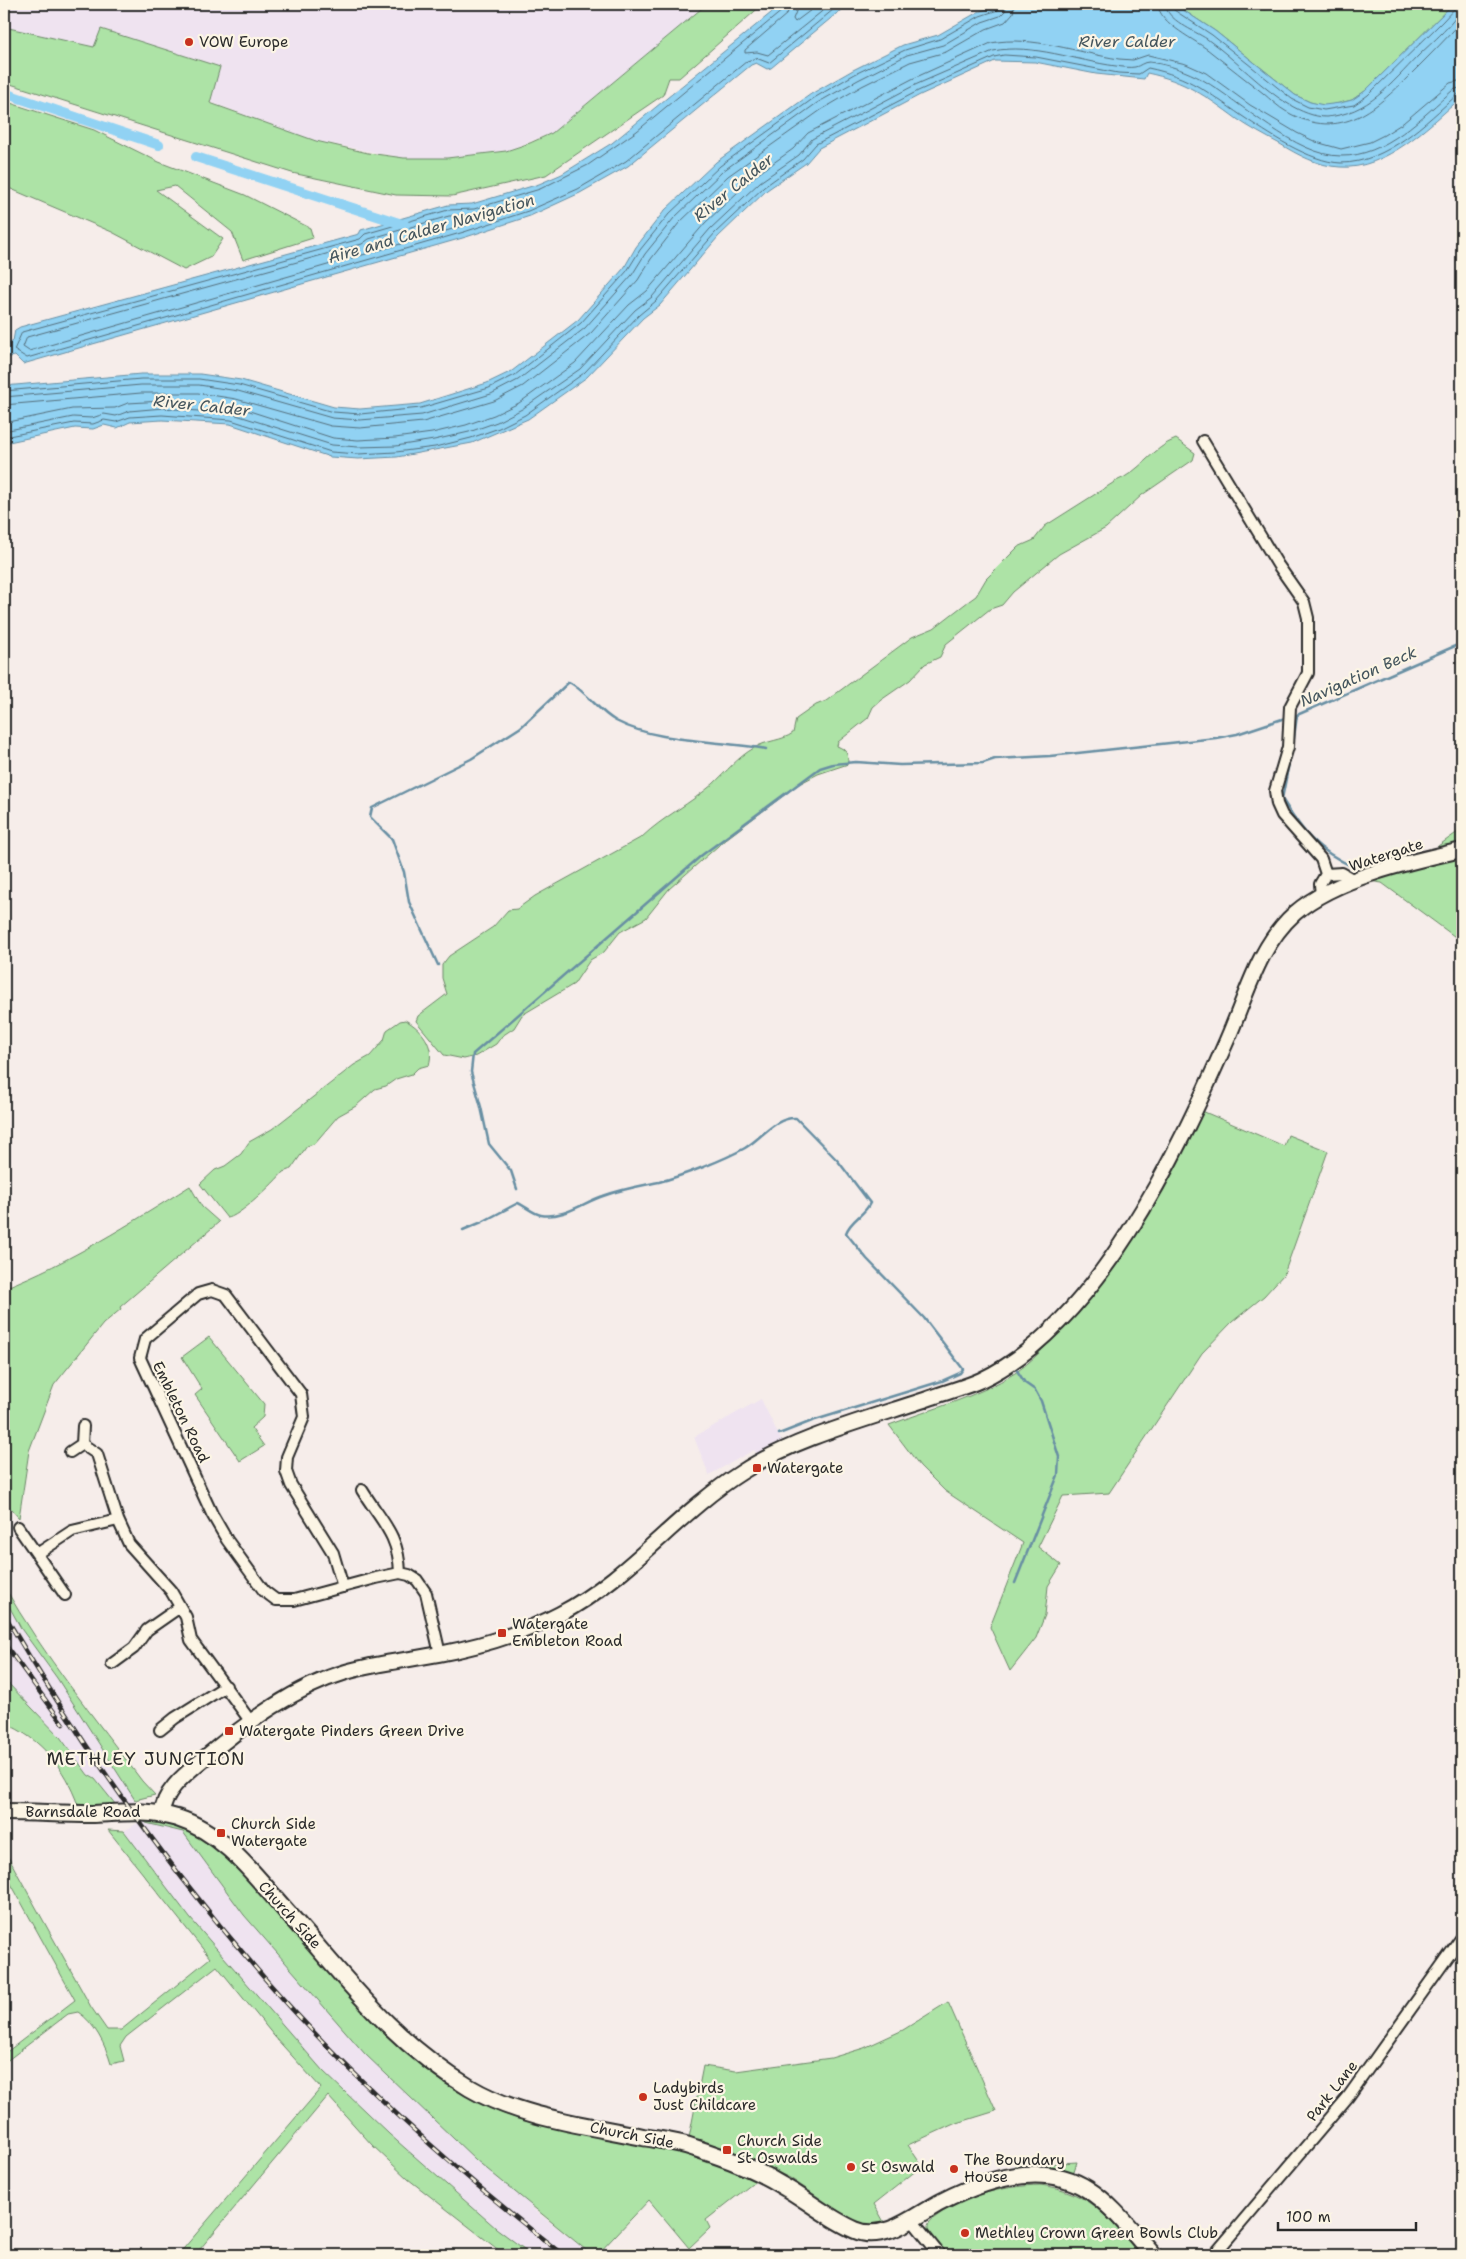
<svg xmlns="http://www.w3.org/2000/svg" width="1466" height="2259" viewBox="0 0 1466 2259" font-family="'Shantell Sans',sans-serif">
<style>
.built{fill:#efe3f0}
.green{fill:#ade3a6;stroke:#6c8768}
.water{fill:#91d2f3;stroke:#688fa3}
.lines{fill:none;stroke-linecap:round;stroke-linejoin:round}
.shore{stroke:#546e7b;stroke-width:1}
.stream{stroke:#688fa3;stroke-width:2.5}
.canal{stroke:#91d2f3;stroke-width:10}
.street-casing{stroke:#2b2b2b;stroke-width:14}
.secondary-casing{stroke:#2b2b2b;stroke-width:18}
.primary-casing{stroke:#2b2b2b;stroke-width:20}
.street{stroke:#fcf5e5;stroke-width:10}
.secondary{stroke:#fcf5e5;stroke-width:14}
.primary{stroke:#fcf5e5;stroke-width:16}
.rail-casing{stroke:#2b2b2b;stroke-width:4.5}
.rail{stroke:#fcf5e5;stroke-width:2.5;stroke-dasharray:8;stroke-linecap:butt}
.poi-dot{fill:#c8321e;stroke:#fcf5e5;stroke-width:2}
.labels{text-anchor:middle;stroke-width:4.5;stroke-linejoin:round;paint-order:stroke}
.poi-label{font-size:15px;fill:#2b2b2b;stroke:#fcf5e5;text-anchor:start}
.street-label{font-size:15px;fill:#2b2b2b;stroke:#fcf5e5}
.water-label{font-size:16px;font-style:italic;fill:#44555d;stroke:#fcf5e5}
.quarter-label{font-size:18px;letter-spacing:1px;fill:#2b2b2b;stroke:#fcf5e5}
</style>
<rect width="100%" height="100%" fill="#f6edea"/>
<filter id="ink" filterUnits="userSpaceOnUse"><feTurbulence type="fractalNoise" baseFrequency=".02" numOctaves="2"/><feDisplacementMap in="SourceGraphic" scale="10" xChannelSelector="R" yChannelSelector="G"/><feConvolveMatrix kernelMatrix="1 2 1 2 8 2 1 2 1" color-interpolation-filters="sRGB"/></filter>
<g filter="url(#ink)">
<!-- built -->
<path class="built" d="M4,4H707L552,133L506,151L447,158H404L316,141L210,102L219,67L102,29L94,47L14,30L4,27Z
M761,1399L782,1442L757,1454L754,1450L709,1475L694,1437Z
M4,1597L22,1630L57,1678L135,1800L132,1803L116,1805L95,1779L88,1775L60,1737L4,1679Z
M143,1820L146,1823L183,1832L244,1915L537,2212L592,2255H532L496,2228L389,2134L322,2071L190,1918L124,1831Z"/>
<!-- green -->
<path class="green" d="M707,4H763L679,78H669L663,95L546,175L452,196L396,195L292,173L4,82V27L94,47L101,29L220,67L210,103L316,141L368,153L404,158H447L506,151L530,143L552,133Z
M1174,4H1254L1265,10L1279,4H1453L1365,91L1352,100L1340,103L1324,106L1310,102L1295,95L1215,31Z
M4,101L94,130L159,162L245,195L310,228L313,238L243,260L232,232L175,186L156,190L223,239L211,257L184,270L112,232L4,186Z
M1176,439L1195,453L1193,460L1142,495L1106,528L1059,554L1013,592L1002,605L990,609L946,644L940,657L925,664L910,680L881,700L873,707L868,718L838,742L837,746C847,750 848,754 848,764L818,774L799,784L726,839L669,889L646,918L620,932L604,952L590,960L574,984L522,1015L514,1028L502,1036L496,1044L476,1056L464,1059L444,1055L416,1021L418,1016L447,994L442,978V965L449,956L493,927L508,910L517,909L535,896L642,837C663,817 691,803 713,784C726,772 738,757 754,748C767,740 782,741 793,733L796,719L816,705L826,701L912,637L934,628L969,601L976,596L986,579L1018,547L1034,540L1045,526L1116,481C1139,473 1153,447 1176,439Z
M1462,829V845L1439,850L1438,846Z
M1462,857V942L1382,883L1369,881L1392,872Z
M405,1020C422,1029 435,1046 429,1065L418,1068L412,1074L396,1079L386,1086L375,1089L356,1106L338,1116L314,1144L307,1146L291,1169L283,1172C276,1181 238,1218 227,1218L200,1184L215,1170L225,1166L241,1154L249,1142L272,1129L354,1065L370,1056L384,1040L387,1030L400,1021Z
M1202,1111L1284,1146L1288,1135L1328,1151L1284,1274L1264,1296L1232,1322L1202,1353L1109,1493L1063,1496L1038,1547L1061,1565L1048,1586L1045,1615L1036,1638L1010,1671L990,1627L1023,1543L945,1491L920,1466L889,1425C931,1409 978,1397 1015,1373C1031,1362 1044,1348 1057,1335C1121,1271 1164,1192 1202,1111Z
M190,1186L202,1207L219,1222L120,1307L121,1309L103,1324L54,1385L29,1451L19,1518L4,1501V1288C70,1262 130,1224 190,1186Z
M209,1337L264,1404L263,1417L251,1428L264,1446L240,1461L195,1395L202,1389L182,1357Z
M4,1586C43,1655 94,1717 142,1781L155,1795L135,1800L57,1678L22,1630L4,1597Z
M4,1679L60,1737L88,1775L95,1779L116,1805H78C64,1767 41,1738 4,1723Z
M143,1820C180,1822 209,1840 236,1865C265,1900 295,1934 325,1968C379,2030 434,2092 516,2118C582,2139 654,2140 719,2163C732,2167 744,2175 757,2180L706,2220L710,2228L689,2248L649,2200L597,2255H592L476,2160L365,2054L244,1915L183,1832L146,1823Z
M108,1830L124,1831L190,1918L323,2071L389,2134L496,2228L532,2255H505L408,2179L372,2145L328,2096L195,2255H178L321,2088L274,2036L217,1966L126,2037L120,2046L124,2061L111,2064C106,2046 94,2022 78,2012L68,2014L4,2063V2054L75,2000L4,1871V1854L6,1853L91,2007L107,2030H121L210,1958Z
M948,2002L996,2111L954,2124L908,2145L922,2166L874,2204L884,2222L870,2225L855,2222L790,2178L726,2149L689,2138L703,2066L736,2071L831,2058L864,2048L903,2030Z
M1077,2162L1074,2171L1070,2173L1016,2168L1015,2166Z
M1040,2185C1091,2191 1109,2220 1141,2255H945C939,2248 926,2237 928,2226C929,2220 936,2217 941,2213C970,2194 1005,2186 1040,2185Z"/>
<!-- water -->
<path class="water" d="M782,4H848L771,68L767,69L756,63L751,65L628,166L580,193L530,216L466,237L23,364L15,356L4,358V348L13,341L15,330L20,327L359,234L361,230L448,205L472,204L539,184L562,174L612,143Z
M1002,4H1174L1215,31L1295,95L1310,102L1324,105L1340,103L1352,100L1365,91L1453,4H1462V97C1431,124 1385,171 1340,167C1318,166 1298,155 1280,144C1265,136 1250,128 1237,119C1206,96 1185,81 1147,73L1144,79L1096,74L1035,62L995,61L920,95L819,148L806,163L767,190L718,237L660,305L643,318L587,377L528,419L472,443L397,457L358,459L330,457L230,424L162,420L130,422L117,428L104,425L93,429L75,428L4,443V386L141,374H200L241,380L334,407L360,409L420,404L487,383L512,371L578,320L624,268L636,247L665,210L716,162L811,94L853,70L903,45L938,35L978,12Z"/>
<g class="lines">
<!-- shore -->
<path class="shore" d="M785,4L783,10L637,131L588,165L540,189L474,209L448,210L365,234L360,239L22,332L14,350L27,358L464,232L528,211L578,189L626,161L747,61L756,58L769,63L840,4
M791,4L787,14L745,50V53L757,52L768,55L831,4
M799,4L793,19L795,22L819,4
M1158,4C1158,24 1197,40 1212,53C1229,66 1246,80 1263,93C1270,99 1278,107 1287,112C1342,143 1377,108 1415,70C1431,54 1447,38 1462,21
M1165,4C1166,20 1195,31 1207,39C1235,59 1262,89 1290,105C1300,111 1314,117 1326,117C1368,114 1391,84 1418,56C1429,45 1460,19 1462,5
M1172,4L1174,10L1212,35L1292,99L1308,107L1324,110L1354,105L1368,95L1443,21L1455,8L1456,4
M530,198L532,202L526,205L463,226L29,351L23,347L27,337L362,244L369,239L449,216L475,215Z
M4,391L141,379H199L239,385L333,412L360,414L421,408L489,388L515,375L581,323L627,271L640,250L669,214L720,166L814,98L855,74L905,50L940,39L980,16L998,10L1001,4
M4,397L141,385H199L238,391L332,418L360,420L422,415L491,394L518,380L585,328L632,275L645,254L674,218L723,171L817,103L858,80L907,55L943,45L982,22L1000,16L1005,11L1007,4
M4,405L141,393H198L236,399L331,426L360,428L423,422L494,401L523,386L591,333L638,280L651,259L679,223L728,176L821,110L862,86L910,62L946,52L986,29L1005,22L1013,13L1015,4
M4,423L72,409L115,408L128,403L163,401L234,406L333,438L358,440L395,438L432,433L466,425L494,415L519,403L575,363L629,305L647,291L705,223L755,176L793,149L808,133L912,79L991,43C1032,35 1078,53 1119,59L1133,60L1148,55L1186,64L1206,73L1250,105L1297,133L1316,142L1341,149L1370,142L1384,135L1403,123L1450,83L1462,80
M4,431L73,417L92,418L104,414L116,416L129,411L163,408L233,414L332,445L358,447L396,446L434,440L469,432L497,422L522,409L580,369L635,310L652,297L710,229L760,182L799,155L812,139L915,85L993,51C1033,43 1076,61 1116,66C1122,67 1130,68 1135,67C1140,66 1143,62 1149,62C1167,64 1187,71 1203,80C1241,102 1296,156 1341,156C1385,157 1423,116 1453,90L1462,87
M4,437L74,423L93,424L104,420L116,422L130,417L162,415L231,420L331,452L358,454L396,452L435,447L471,438L499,428L525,415L584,373L639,315L656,301L715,233L764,187L803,159L816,144L918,91L994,57L1004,55L1036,57L1118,73L1139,74L1148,68C1191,77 1207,92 1242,116C1267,133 1310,162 1341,163C1387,163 1426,122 1457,95L1462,93"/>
<!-- stream -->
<path class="stream" d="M1293,745L1297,715L1462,643
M1291,753L1282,799C1304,834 1316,849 1353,867
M438,965L409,902L404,872L392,839L370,817L372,808L471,759L521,727L569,682C587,692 598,711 616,721C658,743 719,740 766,749
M517,1189L511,1171L489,1144L481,1107L471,1072L473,1054L702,855L820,768L833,764L856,762L900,765L983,763L995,759L1050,756L1216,738L1237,734L1285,718
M463,1230L482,1222L518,1203C525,1206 534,1214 541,1215C563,1219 584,1202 603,1196C622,1189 640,1186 659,1182C682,1176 724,1160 745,1148C762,1138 775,1117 796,1118L838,1161L870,1203C864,1216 851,1219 846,1233L867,1259L924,1318L963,1369L960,1373L942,1381L812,1421L779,1434
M1015,1583L1058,1475L1059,1457L1041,1401L1035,1390L1025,1383L1016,1369"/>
<!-- canal -->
<path class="canal" d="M4,93L159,145
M196,157L405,225"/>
<defs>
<path id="street" d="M1203,441L1278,565L1304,602L1308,618V673L1290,707L1288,747L1275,791L1277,804L1282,815L1321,859L1326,874L1342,873L1356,881
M1321,896L1320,884L1326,874
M82,1444L97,1454L118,1520L129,1544L171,1591L186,1617L191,1640L251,1722
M70,1452L82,1444L83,1426
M362,1490C381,1521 399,1535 400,1573
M18,1527L65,1595
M37,1554L72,1531L118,1520
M343,1587L333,1553L291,1485L286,1471L287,1457L304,1417L301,1394L226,1295L212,1290L198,1294L145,1339L140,1358L212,1514L227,1540L264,1591L276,1600H294L376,1578L400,1573L409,1575L417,1580L426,1593L440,1654
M112,1664L134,1648L147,1630L180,1607
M160,1730L175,1718L226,1686
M911,2219L940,2255
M1214,2255L1348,2097L1462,1937"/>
<path id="secondary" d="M162,1813C164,1788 190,1771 208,1755C249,1721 295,1687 346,1672C376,1663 408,1660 439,1654C481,1646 522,1634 560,1614C629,1578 677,1513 742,1472C796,1437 872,1418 933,1397C949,1391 966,1387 981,1380C1097,1325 1178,1152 1227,1040C1247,995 1258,946 1295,913C1335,878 1412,861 1462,850"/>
<path id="primary" d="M4,1812C33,1812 62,1814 91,1814C120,1813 149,1809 177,1818C225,1833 255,1876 287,1912C346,1978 392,2042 470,2088C521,2118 586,2125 643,2137C660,2140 679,2142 695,2148C725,2158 754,2168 781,2185C806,2199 829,2219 855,2230C885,2243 916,2215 941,2202C984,2180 1042,2160 1087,2189C1113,2205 1133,2233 1153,2255"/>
</defs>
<!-- street casing -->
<use href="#street" class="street-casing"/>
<!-- secondary casing -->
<use href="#secondary" class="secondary-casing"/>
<!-- primary casing -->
<use href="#primary" class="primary-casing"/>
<!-- street -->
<use href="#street" class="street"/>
<!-- secondary -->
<use href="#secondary" class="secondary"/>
<!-- primary -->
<use href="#primary" class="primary"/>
<defs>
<path id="rail" d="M4,1614C80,1744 168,1868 267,1981C355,2082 457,2172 563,2255
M4,1643L63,1724"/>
</defs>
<!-- rail casing -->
<use href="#rail" class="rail-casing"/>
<!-- rail -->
<use href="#rail" class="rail"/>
</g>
</g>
<!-- markers -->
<g class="poi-dot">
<circle cx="189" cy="42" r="5"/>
<rect x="752" y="1463" width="10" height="10" rx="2.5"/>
<rect x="497" y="1628" width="10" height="10" rx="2.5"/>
<rect x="224" y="1726" width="10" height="10" rx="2.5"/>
<rect x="216" y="1828" width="10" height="10" rx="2.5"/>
<circle cx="643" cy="2097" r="5"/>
<rect x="722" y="2145" width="10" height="10" rx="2.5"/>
<circle cx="851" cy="2167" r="5"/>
<circle cx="954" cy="2169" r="5"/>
<circle cx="965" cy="2233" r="5"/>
</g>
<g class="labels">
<!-- poi labels -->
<g class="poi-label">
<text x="199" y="47">VOW Europe</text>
<text x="767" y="1473">Watergate</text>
<text x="512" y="1629">Watergate<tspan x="512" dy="17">Embleton Road</tspan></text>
<text x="239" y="1736">Watergate Pinders Green Drive</text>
<text x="231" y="1829">Church Side<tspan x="231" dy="17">Watergate</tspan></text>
<text x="653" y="2093">Ladybirds<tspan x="653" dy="17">Just Childcare</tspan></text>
<text x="737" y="2146">Church Side<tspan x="737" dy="17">St Oswalds</tspan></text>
<text x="964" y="2165">The Boundary<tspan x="964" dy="17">House</tspan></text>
<text x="861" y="2172">St Oswald</text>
<text x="975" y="2238">Methley Crown Green Bowls Club</text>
</g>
<!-- street labels -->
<g class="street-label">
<text transform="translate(1386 855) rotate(-18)" y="5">Watergate</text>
<text transform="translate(181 1412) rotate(64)" y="5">Embleton Road</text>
<text x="83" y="1817">Barnsdale Road</text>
<text transform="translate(290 1915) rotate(48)" y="5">Church Side</text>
<text transform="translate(1332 2091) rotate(-52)" y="5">Park Lane</text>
<text transform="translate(632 2135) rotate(11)" y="5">Church Side</text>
</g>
<!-- water labels -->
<g class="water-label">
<text x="1127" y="47">River Calder</text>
<text transform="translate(733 187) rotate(-39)" y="6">River Calder</text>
<text transform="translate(431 228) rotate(-16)" y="6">Aire and Calder Navigation</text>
<text transform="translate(202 405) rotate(6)" y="6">River Calder</text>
<text transform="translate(1358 676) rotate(-24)" y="6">Navigation Beck</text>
</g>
<!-- quarter labels -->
<g class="quarter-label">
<text x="146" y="1765">METHLEY JUNCTION</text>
</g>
</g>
<!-- margin -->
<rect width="1466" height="2259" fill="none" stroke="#fcf5e5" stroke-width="20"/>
<rect x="10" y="10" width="1446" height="2239" fill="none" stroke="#2b2b2b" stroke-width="2" filter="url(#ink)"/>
<!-- scale -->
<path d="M1278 2222v8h138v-8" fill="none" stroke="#2b2b2b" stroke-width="2.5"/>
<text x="1286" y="2222" font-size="15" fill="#2b2b2b" stroke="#fcf5e5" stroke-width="4" paint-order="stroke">100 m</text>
</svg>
